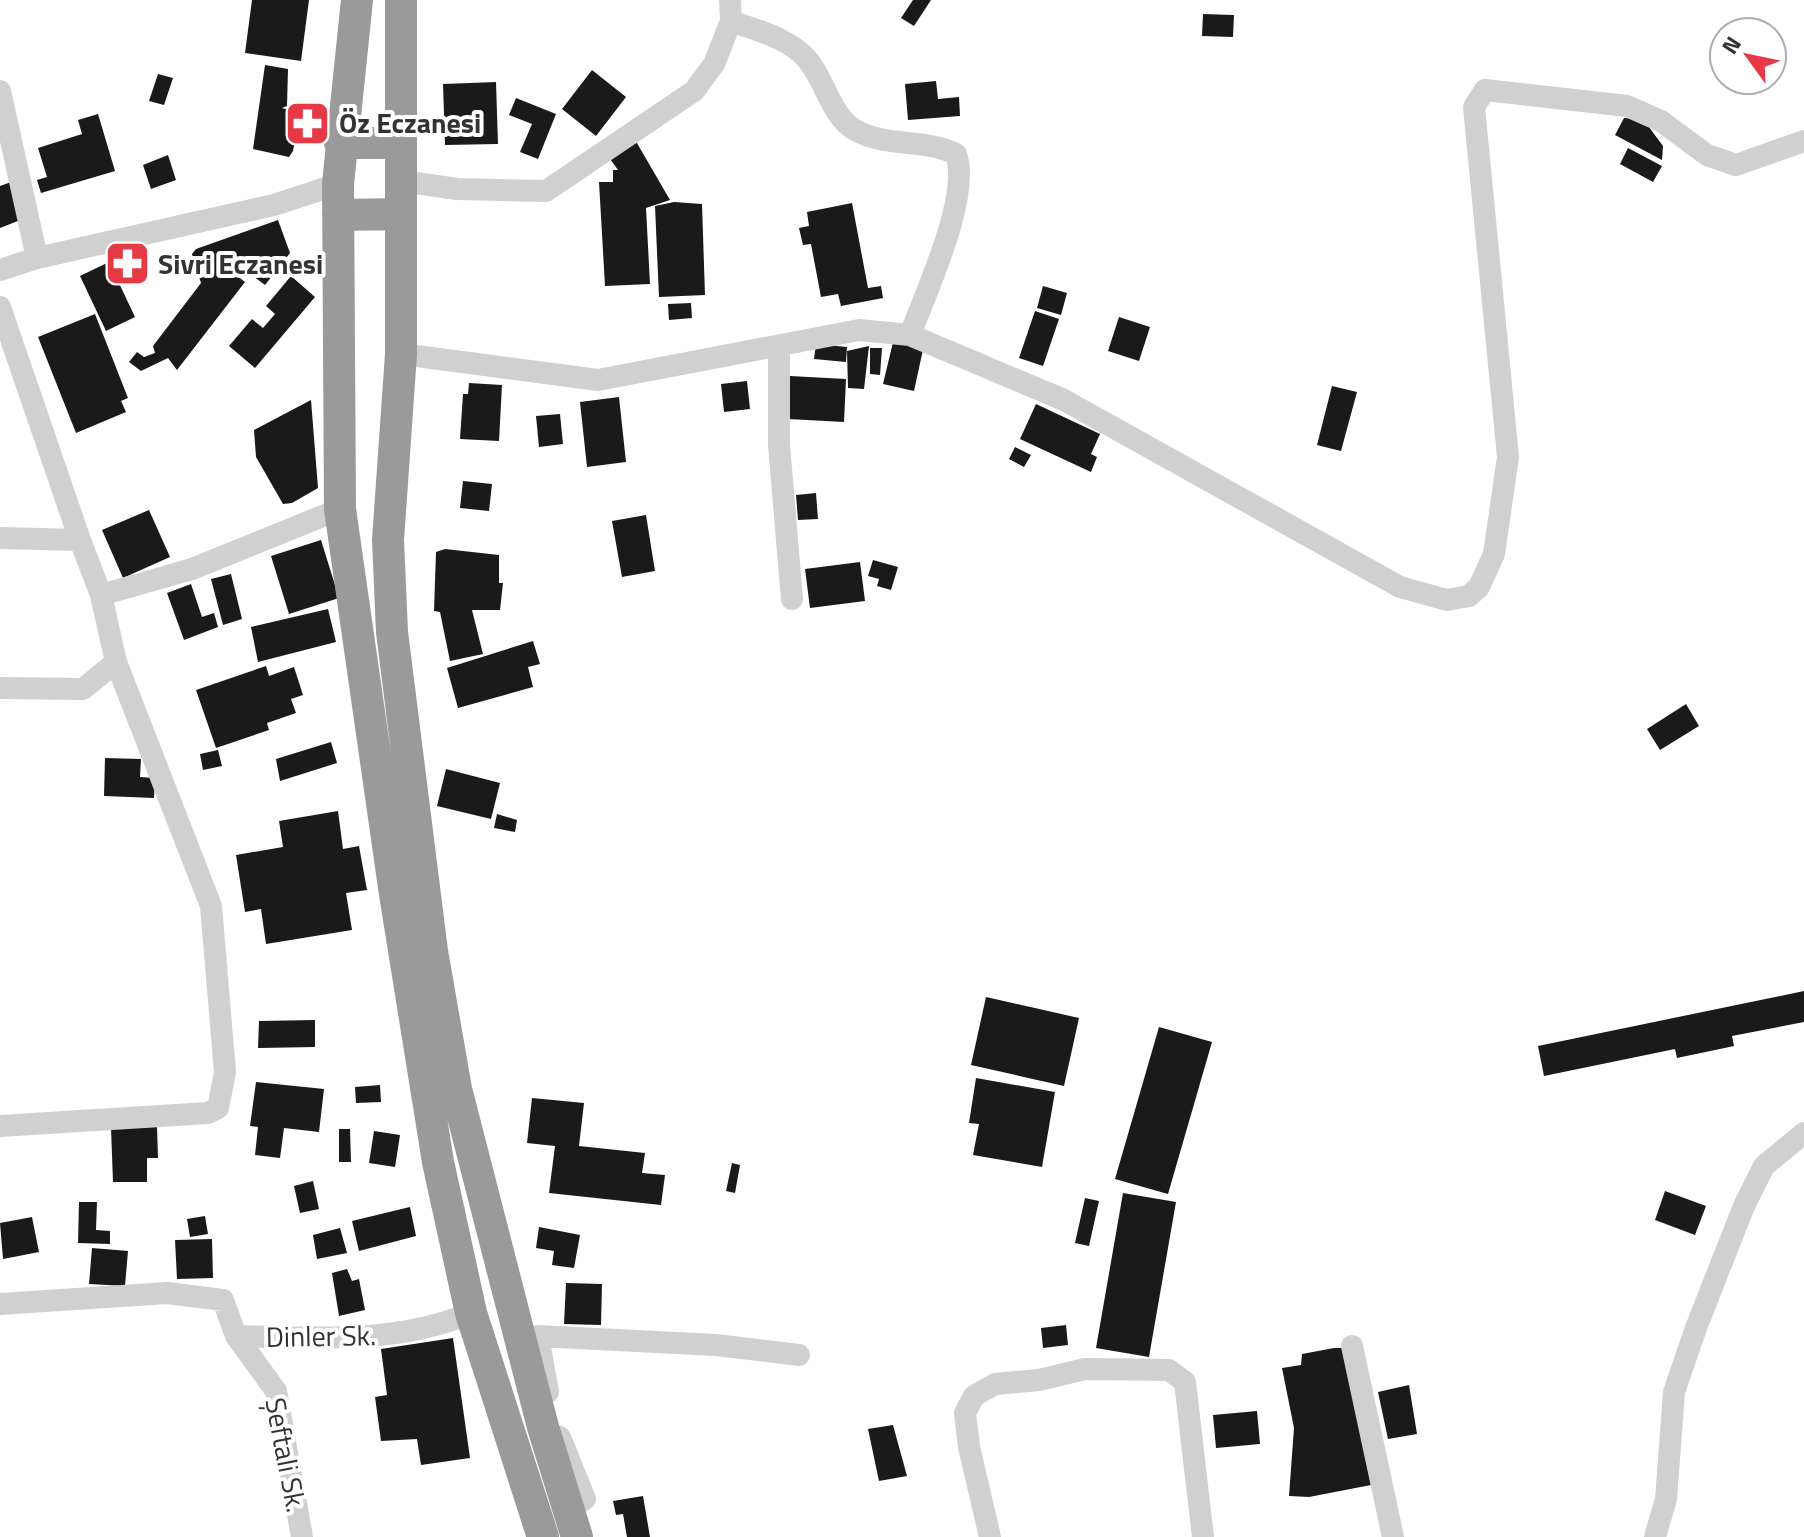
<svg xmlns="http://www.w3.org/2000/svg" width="1804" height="1537" viewBox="0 0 1804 1537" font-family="'Titillium Web',sans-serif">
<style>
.building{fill:#1a1a1a}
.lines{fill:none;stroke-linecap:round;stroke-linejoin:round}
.minor{stroke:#d0d0d0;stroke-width:22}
.highway{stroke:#9a9a9a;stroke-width:32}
.labels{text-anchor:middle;stroke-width:8;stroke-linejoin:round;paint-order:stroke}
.poi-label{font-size:28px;font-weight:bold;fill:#333;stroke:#fff;text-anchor:start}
.street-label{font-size:28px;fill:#333;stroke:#fff}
</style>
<rect width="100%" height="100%" fill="#fff"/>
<!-- building -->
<path class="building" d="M252,0H309L301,61L245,53Z
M913,0H931L914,26L901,18Z
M1203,14L1234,15L1233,37L1202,36Z
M265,65L288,69L287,106L282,108L300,113L293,151L289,157L253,149Z
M592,70L626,97L596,136L562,109Z
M158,74L173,78L164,105L149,101Z
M936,81L938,99L959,97L960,116L908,120L905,84Z
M496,82L498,144L445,145L443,84Z
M516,98L556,114L538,159L520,152L532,124L509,115Z
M98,114L115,171L41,193L37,180L47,177L38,148L82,134L78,120Z
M1624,118L1643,119L1663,146L1662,160L1615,135Z
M634,138L670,200L646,208L650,284L605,286L599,182H613V170H618L608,156Z
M1628,148L1662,166L1653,182L1620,164Z
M168,155L176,180L151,189L143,165Z
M11,182L23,219L0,228V186Z
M674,202L702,204L705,295L659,297L655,206Z
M852,203L868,288L881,286L883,298L841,306L838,294L821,297L811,244L803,245L799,228L809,226L807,212Z
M278,220L290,253L265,285L232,260L236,275L245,282L177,370L168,358L141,371L129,362L137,352L144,357L155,353L153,346L201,283L192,254L196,249Z
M109,262L135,317L106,331L80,276Z
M291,276L315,297L255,368L229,346L252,319L263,328L275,314L266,306Z
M1043,286L1067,293L1061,315L1037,308Z
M691,303L692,318L669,320L668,304Z
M1035,311L1059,319L1043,366L1019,358Z
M95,314L128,398L121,401L126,412L76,433L38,337Z
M1119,317L1150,327L1139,361L1108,351Z
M894,338L924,345L914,391L883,384Z
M816,344L847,347L846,362L814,359Z
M869,346L864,389L848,388L847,351Z
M870,348H882L880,375L870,374Z
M790,376L846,379L844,422L788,419Z
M747,381L750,409L724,412L721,384Z
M469,383L502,385L499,441L460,439L463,394H468Z
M1332,386L1357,392L1341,451L1317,445Z
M619,397L626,462L587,467L580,402Z
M311,400L318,488L292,503L283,504L256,457L254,430Z
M1036,404L1100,434L1091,454L1097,457L1091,472L1020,439Z
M560,414L563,444L539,447L536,416Z
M1015,447L1031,455L1024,467L1009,459Z
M463,481L492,484L489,511L460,508Z
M816,493L818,519L798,520L796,495Z
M149,510L170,557L123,578L102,530Z
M646,515L655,571L622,577L612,521Z
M321,540L339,598L289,614L271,556Z
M445,549L499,555V583H503L500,610H472L483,654L450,661L440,612L434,611L436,552Z
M873,560L898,567L891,590L877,586L879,579L868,576Z
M860,562L865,601L810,608L805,569Z
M231,574L242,619L223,625L211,579Z
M191,584L202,617L214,613L218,627L184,640L167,593Z
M328,609L336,642L258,662L251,627Z
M533,641L540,664L528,667L533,687L458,708L447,668Z
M266,666L269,676L294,667L303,695L291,699L296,713L267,723L269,730L216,748L196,690Z
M1686,704L1699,726L1660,750L1647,729Z
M331,742L337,763L280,781L276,759Z
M218,750L222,766L203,770L200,754Z
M105,758L141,759L140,777L155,778L154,798L104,796Z
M446,769L500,783L491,819L437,806Z
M338,811L343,849L359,846L367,890L346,893L352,930L266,944L261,909L245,912L236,855L283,847L279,821Z
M497,814L517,820L515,832L494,828Z
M1804,991V1022L1732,1036L1734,1046L1677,1058L1675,1049L1544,1076L1538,1046Z
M986,997L1079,1018L1064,1086L971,1065Z
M315,1020V1047L258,1048L259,1021Z
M1159,1027L1212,1042L1168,1194L1115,1179Z
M976,1078L1055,1092L1042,1167L973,1155L979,1124L969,1123Z
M256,1082L324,1089L319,1132L284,1128L280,1158L255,1155L258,1127L250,1126Z
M380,1085L381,1102L356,1103L355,1087Z
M532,1098L584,1103L579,1146L645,1153L642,1173L665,1175L661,1205L549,1193L555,1146L527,1143Z
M157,1127L158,1158H147V1182H113L111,1128Z
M339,1129H350L351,1162H339Z
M374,1131L400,1135L395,1167L369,1163Z
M732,1163L740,1165L735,1193L726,1191Z
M313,1181L319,1209L300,1213L294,1186Z
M1665,1191L1706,1206L1695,1235L1655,1220Z
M1123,1193L1176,1202L1149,1357L1096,1348Z
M1085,1198L1099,1201L1089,1246L1075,1243Z
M79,1202H97L96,1230L110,1231V1244L78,1243Z
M410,1207L416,1236L359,1251L352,1221Z
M205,1216L208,1234L190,1237L187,1219Z
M32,1217L39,1252L3,1259L0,1223Z
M539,1227L580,1235L574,1268L552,1265L554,1251L536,1248Z
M340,1228L347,1253L317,1259L313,1235Z
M212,1239L213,1278L177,1279L175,1240Z
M92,1248L128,1251L125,1286L89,1284Z
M347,1269L352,1281L359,1279L365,1310L339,1316L332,1273Z
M566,1283L602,1284L601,1325L564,1324Z
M1066,1325L1068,1345L1043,1348L1041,1328Z
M453,1338L470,1458L421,1465L417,1439L381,1441L375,1397L387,1395L381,1349Z
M1334,1348H1344L1371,1485L1309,1497L1289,1496L1294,1428L1282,1368L1301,1365L1302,1354Z
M1409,1385L1417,1434L1388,1439L1378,1392Z
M1257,1411L1260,1444L1216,1448L1213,1415Z
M893,1425L907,1476L879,1481L868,1429Z
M643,1496L650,1537H627L623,1514L616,1515L613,1501Z"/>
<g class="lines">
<!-- minor -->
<path class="minor" d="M731,21C756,30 789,38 807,59C825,80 831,116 855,130C887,148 924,138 956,154C971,196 926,292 910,335
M0,91L37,258
M402,181L457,189L546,191L694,91L714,64L731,21L730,0
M0,270L37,258L274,205L338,184
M0,307L80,540
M779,346V445L792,599
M401,354L598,380L859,330L910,335L1064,400L1400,587L1447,600L1469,596L1479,587L1494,554L1508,457L1474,107L1485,90L1627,106L1661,121L1707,155L1736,165L1804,141
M0,538L80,540L101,595L192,569L340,509
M0,688L83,689L116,662
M0,1126L208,1113L218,1108L225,1072L211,906L116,662L101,595
M0,1304L167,1293L223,1300L236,1336L276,1391L302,1537
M236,1336C316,1338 396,1344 471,1313
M1352,1346L1393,1537
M548,1392L538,1336L716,1345L799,1355
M560,1437L585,1499L568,1509
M990,1537L969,1447L965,1413L974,1396L995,1384L1039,1380L1085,1369L1169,1370L1185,1382L1203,1537
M1655,1537L1666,1499L1674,1392L1696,1328L1744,1206L1764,1166L1804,1133"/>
<!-- highway -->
<path class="highway" d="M357,0L338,184L340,509L395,894L438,1162L471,1313L543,1537
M401,0V354L388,540L392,632L432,951L456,1089L543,1427L577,1537
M340,143H401
M338,215L401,214"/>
</g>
<!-- icons -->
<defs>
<symbol id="pharmacy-square" viewBox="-11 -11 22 22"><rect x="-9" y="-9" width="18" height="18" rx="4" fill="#e63946" stroke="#fff"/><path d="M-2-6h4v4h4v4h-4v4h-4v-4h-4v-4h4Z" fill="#fff"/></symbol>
</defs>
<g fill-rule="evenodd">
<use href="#pharmacy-square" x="282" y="98" width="51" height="51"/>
<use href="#pharmacy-square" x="102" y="238" width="51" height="51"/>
</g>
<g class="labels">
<!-- poi labels -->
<g class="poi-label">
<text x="339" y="133">Öz Eczanesi</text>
<text x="158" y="274">Sivri Eczanesi</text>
</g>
<!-- street labels -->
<g class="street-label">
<text transform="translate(321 1336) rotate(-1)" y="10">Dinler Sk.</text>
<text transform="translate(286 1455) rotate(79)" y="10">Şeftali Sk.</text>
</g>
</g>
<!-- north arrow -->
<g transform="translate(1748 56) rotate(303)"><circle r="38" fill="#ffffff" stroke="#adadad" stroke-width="2"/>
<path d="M0-6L14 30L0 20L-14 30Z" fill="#e63946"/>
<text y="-12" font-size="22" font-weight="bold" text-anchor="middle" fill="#333333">N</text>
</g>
</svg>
